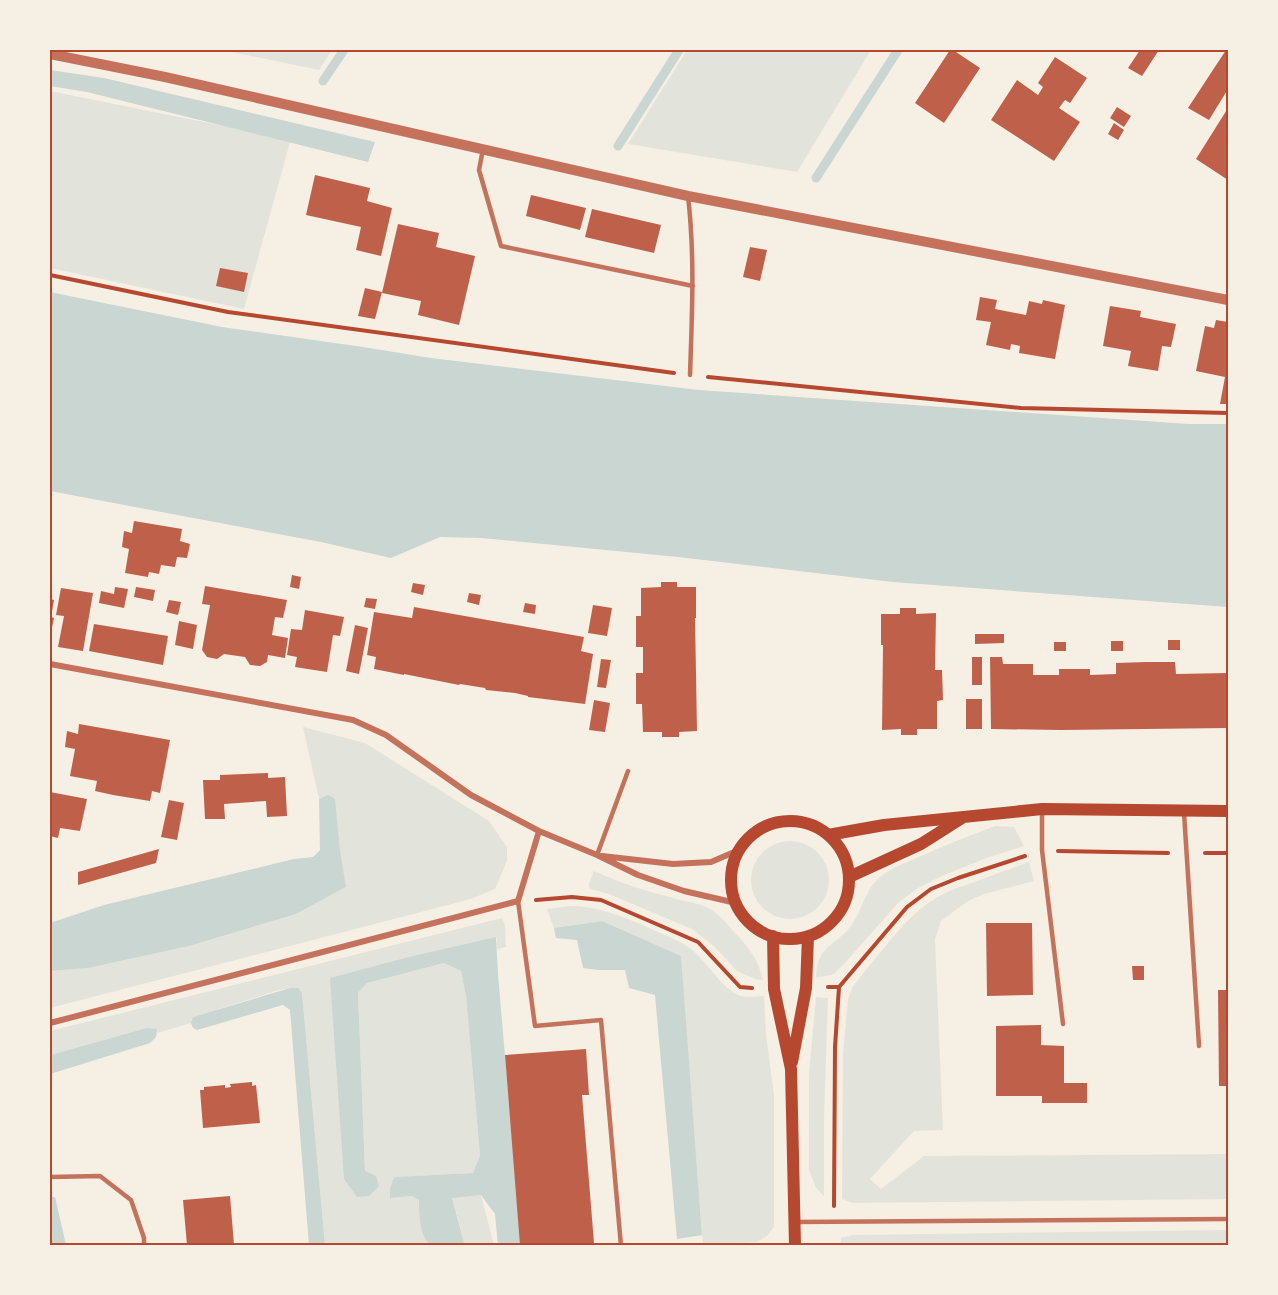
<svg xmlns="http://www.w3.org/2000/svg" width="1278" height="1295" viewBox="0 0 1278 1295" font-family="'Roboto Serif',serif">
<style>
.green{fill:#e2e4dc}
.water{fill:#c9d6d2}
.lines{fill:none;stroke-linecap:round;stroke-linejoin:round}
.stream{stroke:#c9d6d2;stroke-width:9}
.building{fill:#bf614a}
.path{stroke:#b5482f;stroke-width:4}
.service{stroke:#c5725c;stroke-width:4.5}
.minor{stroke:#c5725c;stroke-width:6}
.tertiary{stroke:#c5725c;stroke-width:10}
.secondary{stroke:#b5482f;stroke-width:12}
.neatline{fill:none;stroke:#b5482f;stroke-width:2}
</style>
<rect width="100%" height="100%" fill="#f6efe4"/>
<!-- green -->
<path class="green" d="M222,50H332L319,70Z
M687,50H871L797,172L628,144Z
M50,91L279,137L290,142L244,309L50,268Z
M303,727L365,743L489,821L507,847V861L495,889L471,899L50,1008V971L88,968L189,946L296,914L346,887L328,795L319,799Z
M995,826L1014,827L1024,846L989,857L942,876L918,888L898,903L844,964L834,974L816,978C816,944 839,945 853,923C862,909 865,891 878,879C887,870 902,864 914,859C941,847 968,836 995,826Z
M751 880a39 39 0 1 1 78 0a39 39 0 1 1-78 0Z
M1029,862L1034,881L984,894L968,901L941,921L935,939L943,1130L914,1131L870,1179L881,1189L924,1156L1228,1154V1199L853,1203L842,1199L843,1054L848,999L852,988C862,974 873,961 884,948C905,923 921,903 952,890Z
M594,871C620,883 646,891 673,898C685,902 697,902 708,908C720,914 727,924 735,933C750,949 758,959 763,980L755,979L737,971L714,946L692,929L609,894L591,889L589,887V883Z
M571,906C603,907 629,919 658,932C669,937 682,942 691,949C708,962 722,990 741,996C749,998 757,996 764,996L766,1035L774,1095V1227L767,1236L757,1242L703,1245L680,956L602,921L554,928L547,909Z
M502,918L505,925L506,947L497,949V938L330,978L365,1171L358,993L367,983L444,963L461,971L466,996L480,1155L473,1173L395,1177L390,1198L412,1196L419,1200C419,1215 419,1234 430,1245H325L302,993L290,988L279,990L193,1017L191,1023L157,1033V1029L147,1028L50,1055V1031Z
M816,997L828,998L824,1119V1196L816,1188L809,1170V1073Z
M481,1195L494,1245H465L452,1197Z
M1228,1230V1246L841,1245V1238L852,1235Z"/>
<!-- water -->
<path class="water" d="M50,70L104,78L375,142L368,162L87,92L50,86Z
M50,292L222,327L363,347L431,358L699,390L1188,424H1228V607L893,582L678,557L481,538L440,537L391,558L321,542L50,491Z
M328,795L335,799L340,851L346,887L296,914L189,946L88,968L50,971V923L104,905L294,859L313,857L320,850L319,799Z
M602,921L681,956L702,1235L677,1239L655,995L629,988L625,970H599L583,968L577,940L556,938L554,928Z
M496,937L498,974L521,1245H498L495,1214L481,1195L452,1198L465,1246L430,1245C419,1234 419,1215 419,1200L412,1196L390,1198V1189L394,1177L473,1173L480,1155L466,996L461,971L444,963L367,983L358,993L365,1171L376,1176L379,1186L369,1196L357,1197L344,1179L330,978L409,957Z
M290,988H298L302,993L325,1245H309L290,1010L283,1005L197,1030L193,1028L191,1023L193,1017Z
M147,1028L157,1029L156,1037L150,1043L50,1074V1055Z
M50,1197H55L66,1245H50Z"/>
<g class="lines">
<!-- stream -->
<path class="stream" d="M323,81L344,50
M618,146L679,50
M816,178L898,50"/>
</g>
<!-- building -->
<path class="building" d="M950,50H953L980,68L944,123L915,103Z
M1140,50H1159L1142,76L1128,68Z
M1226,50H1228V89L1209,120L1188,108Z
M1055,57L1087,78L1070,103L1065,100L1059,108L1080,122L1054,161L991,120L1017,80L1038,95L1043,87L1038,83Z
M1117,107L1131,116L1124,127L1110,118Z
M1228,108V180L1196,159Z
M1114,123L1124,130L1118,140L1108,134Z
M315,175L370,188L367,201L392,208L381,256L356,250L361,227L306,215Z
M531,195L586,208L580,230L526,216Z
M592,209L661,225L654,253L585,237Z
M398,224L439,233L436,247L475,256L459,325L418,315L421,301L382,293Z
M750,247L767,250L760,281L743,277Z
M220,268L248,273L244,292L216,286Z
M365,288L382,292L375,319L358,316Z
M980,297L997,300L995,309L1026,315L1029,301L1042,304L1043,300L1065,305L1055,359L1019,353L1020,346L1011,344L1010,350L986,345L991,322L976,320Z
M1110,306L1141,311L1140,317L1176,324L1171,347L1162,346L1158,371L1128,366L1131,351L1103,346Z
M1216,320L1228,322V404H1220L1225,377L1196,371L1205,326L1214,328Z
M134,521L182,529L180,541L190,544L187,558L177,557L175,567L161,565L159,574L149,572L148,577L125,573L129,549L122,547L124,531L132,533Z
M292,575L301,577L299,589L290,587Z
M661,582H677V587H696V618H695L697,731L679,732V737H662V732H643L642,704H636V673H643V647H636V616H641V588L661,587Z
M413,583L425,585L423,595L411,592Z
M205,586L287,600L283,618L275,617L272,635L288,638L285,658L268,655L267,662L260,666L250,665L245,657L224,654L217,659L207,657L202,650L210,605L202,604Z
M115,587L128,589L124,608L99,603L101,591L114,594Z
M136,587L155,590L153,601L134,597Z
M61,588L93,593L83,651L58,647L64,616L56,615Z
M469,593L481,595L479,605L467,602Z
M366,598L377,599L375,609L364,607Z
M50,599L54,600L51,617L54,618L51,632H50Z
M169,600L181,602L178,615L166,612Z
M525,603L536,605L535,614L523,612Z
M593,605L612,608L607,636L588,633Z
M414,607L584,637L581,651L593,654L585,704L528,697V696L515,693L486,690L485,688L460,684L459,685L404,674V675L374,669L376,657L367,655L374,612L412,618Z
M900,608H916V614L936,613L935,670H942L943,700L937,701V729H917V735H901V729L882,730L883,645H881V614H900Z
M305,610L344,617L340,636L333,635L327,672L295,667L297,657L287,655L291,629L302,630Z
M179,621L197,625L193,649L175,645Z
M94,624L168,636L163,665L89,651Z
M355,625L368,628L359,674L346,671Z
M975,634H1004V643L975,644Z
M1168,640H1180V650H1168Z
M1111,641H1123V651H1111Z
M1054,642H1066V651H1054Z
M972,657H982V685H972Z
M990,657H1002L1003,664H1033V675H1059V669H1090V675L1116,674V663L1146,662H1175L1176,674L1228,673V728L1061,730L991,729Z
M601,659L611,660L606,688L597,687Z
M966,699H982V729H966Z
M594,700L610,703L605,732L589,730Z
M79,724L170,740L160,793L152,791L150,801L113,795L95,791L97,781L70,776L75,749L65,747L67,731L78,734Z
M268,773V778L285,777L287,816L267,817L266,801L224,804L225,819H205L203,780H220V775Z
M50,792L87,799L80,831L60,828L58,838L50,836Z
M169,800L184,803L177,840L161,837Z
M159,849L156,863L78,885V872Z
M986,923H1032L1033,995L987,996Z
M1132,966H1144V980H1133Z
M1218,990H1228V1086H1219Z
M1041,1025V1045L1064,1046V1083H1087V1103H1042V1096H996V1026Z
M586,1049L589,1095H582L594,1243L565,1245H520L505,1055Z
M252,1082V1086L256,1085L260,1123L203,1128L200,1090H204V1087L225,1085V1088L231,1087L230,1084Z
M230,1196L234,1245H187L183,1200Z"/>
<g class="lines">
<!-- path -->
<path class="path" d="M50,275L228,312L674,373
M708,377L1021,408L1228,413
M1058,851L1168,853
M1205,853H1228
M536,900L572,897L601,900L698,942L740,987L752,988
M828,987H839L907,907L931,889L958,878L1025,856
M834,1206L835,1047L839,987"/>
<!-- service -->
<path class="service" d="M483,149L479,170L501,246L693,286
M688,196C695,256 692,315 690,375
M1042,812V850L1063,1024
M1184,813L1199,1046
M597,855L628,771
M518,901L535,1026L601,1020L621,1246
M50,1177L100,1176L131,1200L144,1238V1246
M795,1222L1228,1219"/>
<!-- minor -->
<path class="minor" d="M50,664L353,720L386,735L471,795L539,831L597,855L638,875L684,891L736,903
M602,856L673,864L711,862L739,850
M50,1023L518,901L539,831"/>
<!-- tertiary -->
<path class="tertiary" d="M50,54L165,77L688,196L1228,300"/>
<!-- secondary -->
<path class="secondary" d="M731 880a59 59 0 1 1 118 0a59 59 0 1 1-118 0Z
M828,835L884,825L1042,809L1228,811
M849,877L921,844L962,818
M773,936L774,989L791,1069L795,1246
M792,1062L806,988L808,936"/>
</g>
<!-- border -->
<rect width="1278" height="1295" fill="none" stroke="#f6efe4" stroke-width="102"/>
<rect x="51" y="51" width="1176" height="1193" class="neatline"/>
</svg>
